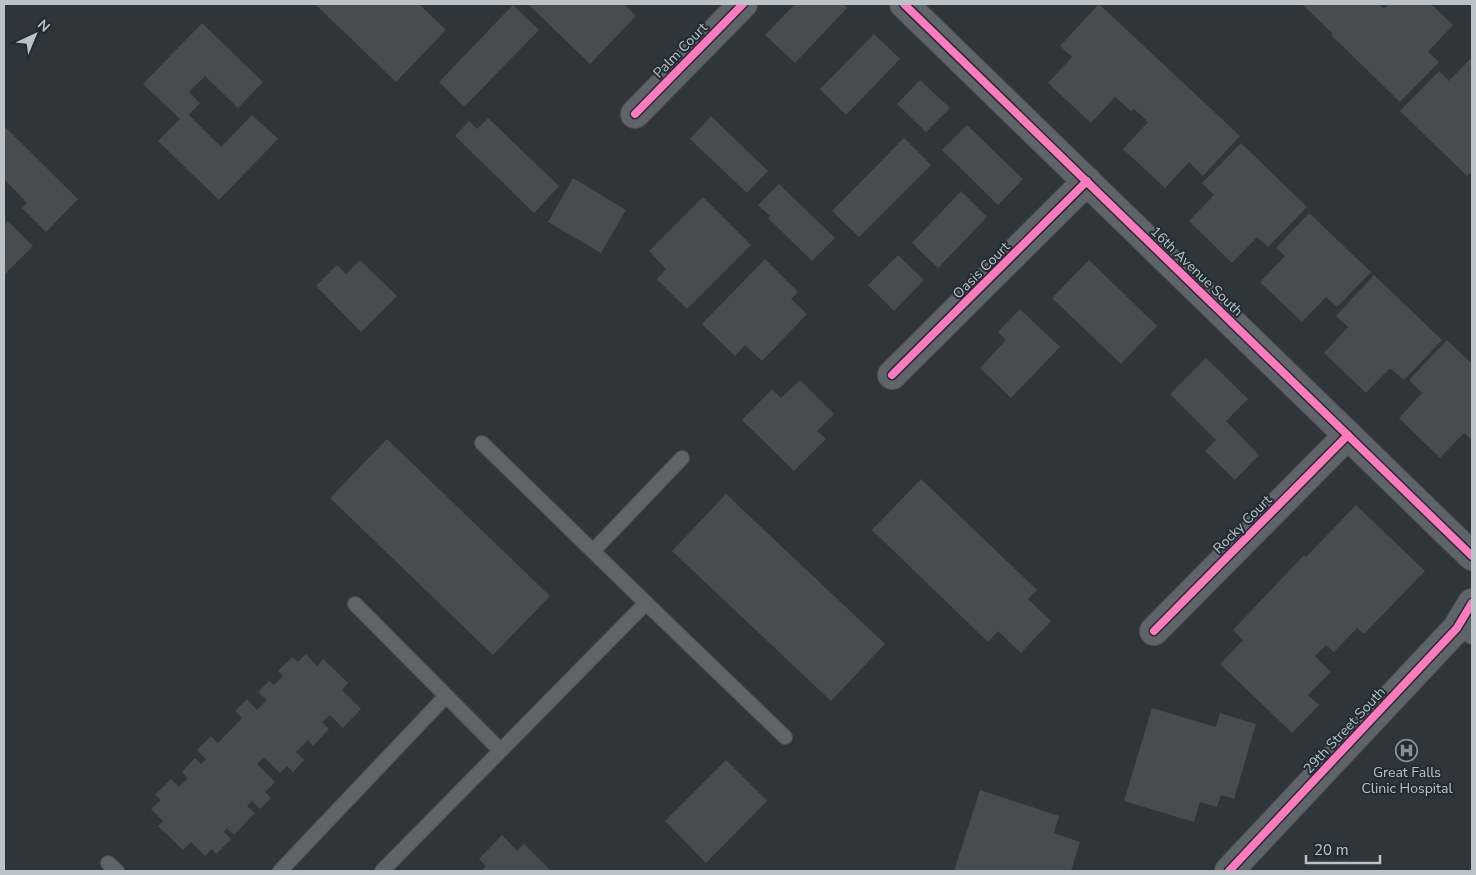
<svg xmlns="http://www.w3.org/2000/svg" width="1476" height="875" viewBox="0 0 1476 875" font-family="'Nunito Sans',sans-serif">
<style>
.building{fill:#474c51}
.lines{fill:none;stroke-linecap:round;stroke-linejoin:round}
.lane-casing{stroke:#4c5155;stroke-width:16}
.street-casing{stroke:#4c5155;stroke-width:30}
.lane{stroke:#5e6468;stroke-width:14}
.street{stroke:#5e6468;stroke-width:28}
.cycleway-casing{stroke:#222c35;stroke-width:11}
.cycleway{stroke:#fd7abc;stroke-width:8}
.labels{text-anchor:middle;stroke-width:4;stroke-linejoin:round;paint-order:stroke}
.street-label{font-size:14px;fill:#bac2ca;stroke:#222c35}
.poi-label{font-size:14px;fill:#bac2ca;stroke:#222c35}
</style>
<rect width="100%" height="100%" fill="#2e353b"/>
<!-- building -->
<path class="building" d="M315,4H419L446,30L396,82Z
M528,4H624L636,16L590,64Z
M795,4H843L847,8L795,63L765,35Z
M1099,4L1240,136L1203,176L1189,162L1165,188L1123,149L1148,122L1134,109L1131,111L1115,97L1091,123L1048,83L1072,57L1060,46Z
M1302,4H1378L1384,9L1388,4H1431L1453,25L1428,52L1439,62L1400,102L1331,35L1333,34Z
M513,5L539,30L464,107L439,82Z
M202,23L263,82L238,108L205,76L189,92L200,103L189,115L221,147L252,115L278,139L219,200L158,141L180,119L143,84Z
M874,34L900,59L846,115L820,89Z
M1472,57V174L1470,173L1467,176L1400,111L1439,71L1449,81Z
M920,80L950,108L926,132L897,104Z
M711,116L768,171L747,193L690,139Z
M488,118L559,186L534,213L455,136L469,121L477,129Z
M967,125L1023,179L998,205L942,150Z
M4,126L78,199L46,232L22,208L27,203L4,179Z
M904,138L931,165L859,237L832,211Z
M1241,143L1307,207L1268,247L1257,237L1232,263L1189,221L1214,195L1202,183Z
M573,178L626,210L601,253L548,222Z
M779,184L835,238L812,261L768,218L770,216L758,205Z
M961,191L987,217L938,268L912,243Z
M703,197L751,245L687,309L657,279L666,269L649,251Z
M1309,213L1371,272L1337,307L1326,297L1302,322L1260,282L1285,256L1276,248Z
M8,221L33,246L4,275V226Z
M898,255L924,280L894,311L868,285Z
M765,259L798,292L791,299L807,314L762,361L745,345L735,356L702,324Z
M360,260L397,296L361,332L316,286L337,265L346,274Z
M1089,260L1157,326L1121,364L1052,298Z
M1374,275L1442,340L1404,380L1390,368L1366,393L1324,353L1348,327L1336,316Z
M1020,309L1060,347L1011,398L980,368L1006,340L998,332Z
M1447,340L1472,364V440L1464,433L1440,458L1399,418L1422,393L1409,380Z
M1206,358L1248,399L1226,421L1259,455L1235,480L1205,451L1216,440L1170,394Z
M800,380L834,414L817,431L826,439L794,471L742,420L772,389L781,398Z
M387,439L550,596L493,655L330,498Z
M921,479L1037,590L1028,599L1051,621L1021,653L998,631L988,642L872,530Z
M726,494L885,644L831,701L672,551Z
M1356,505L1425,571L1364,634L1357,628L1334,652L1326,645L1315,656L1331,672L1308,695L1319,705L1292,733L1220,664L1243,640L1233,630L1304,555L1306,557Z
M306,654L317,666L323,659L348,683L342,690L361,709L343,728L330,715L322,722L329,729L313,746L308,740L296,752L304,760L293,772L287,766L280,773L264,757L257,764L275,782L265,792L271,798L260,809L252,801L247,806L255,813L234,835L227,828L224,832L231,839L216,854L212,849L205,856L191,842L183,850L158,826L163,821L151,809L161,800L155,795L171,779L179,787L188,778L182,772L195,758L201,764L206,759L197,750L211,736L218,743L242,718L235,711L247,699L257,710L267,700L258,692L269,681L274,685L283,676L278,671L292,657L298,662Z
M1152,708L1216,727L1220,713L1256,724L1234,799L1221,795L1217,807L1200,802L1194,822L1124,801Z
M726,760L767,801L706,863L665,821Z
M980,790L1059,816L1054,833L1080,842L1071,871H954Z
M502,835L517,851L524,844L551,871H481L486,866L479,859Z"/>
<g class="lines">
<defs>
<path id="lane" d="M482,443L646,603
M593,551L682,458
M355,604L500,750
M1457,628L1472,637
M108,863L117,871
M280,871L446,696
M382,871L646,603L785,737"/>
<path id="street" d="M904,4L1472,556
M635,114L743,4
M892,375L1087,181
M1154,631L1348,435
M1229,871L1457,628L1472,603"/>
</defs>
<!-- lane casing -->
<use href="#lane" class="lane-casing"/>
<!-- street casing -->
<use href="#street" class="street-casing"/>
<!-- lane -->
<use href="#lane" class="lane"/>
<!-- street -->
<use href="#street" class="street"/>
<defs>
<path id="cycleway" d="M904,4L1472,556
M635,114L743,4
M892,375L1087,181
M1154,631L1348,435
M1229,871L1457,628L1472,603"/>
</defs>
<!-- cycleway casing -->
<use href="#cycleway" class="cycleway-casing"/>
<!-- cycleway -->
<use href="#cycleway" class="cycleway"/>
</g>
<!-- icons -->
<defs>
<symbol id="hospital-ring" viewBox="-11 -11 22 22"><circle r="9.5" fill="#222c35" stroke="#899198" stroke-width="1.5"/><path d="M-5-5h3v3.5h4V-5h3V5h-3V1.5h-4V5h-3Z" fill="#899198"/></symbol>
</defs>
<g fill-rule="evenodd">
<use href="#hospital-ring" x="1394" y="738" width="25" height="25"/>
</g>
<g class="labels">
<!-- street labels -->
<g class="street-label">
<text transform="translate(680 50) rotate(-46)" y="5">Palm Court</text>
<text transform="translate(981 270) rotate(-45)" y="5">Oasis Court</text>
<text transform="translate(1197 271) rotate(44)" y="5">16th Avenue South</text>
<text transform="translate(1242 524) rotate(-45)" y="5">Rocky Court</text>
<text transform="translate(1344 730) rotate(-47)" y="5">29th Street South</text>
</g>
<!-- poi labels -->
<g class="poi-label">
<text x="1407" y="777">Great Falls<tspan x="1407" dy="16">Clinic Hospital</tspan></text>
</g>
</g>
<!-- border -->
<rect width="1476" height="875" fill="none" stroke="#bac2ca" stroke-width="10"/>
<!-- north arrow -->
<g transform="translate(35 35) rotate(44)" stroke="#222c35" stroke-width="4" paint-order="stroke">
<path d="M0-4L9 19L0 12L-9 19Z" fill="#bac2ca"/>
<text y="-8" font-size="14" font-weight="bold" text-anchor="middle" fill="#bac2ca">N</text>
</g>
<!-- scale -->
<path d="M1306 855v8h74v-8" fill="none" stroke="#bac2ca" stroke-width="2.5"/>
<text x="1314" y="855" font-size="15" fill="#bac2ca" stroke="#222c35" stroke-width="4" paint-order="stroke">20 m</text>
</svg>
